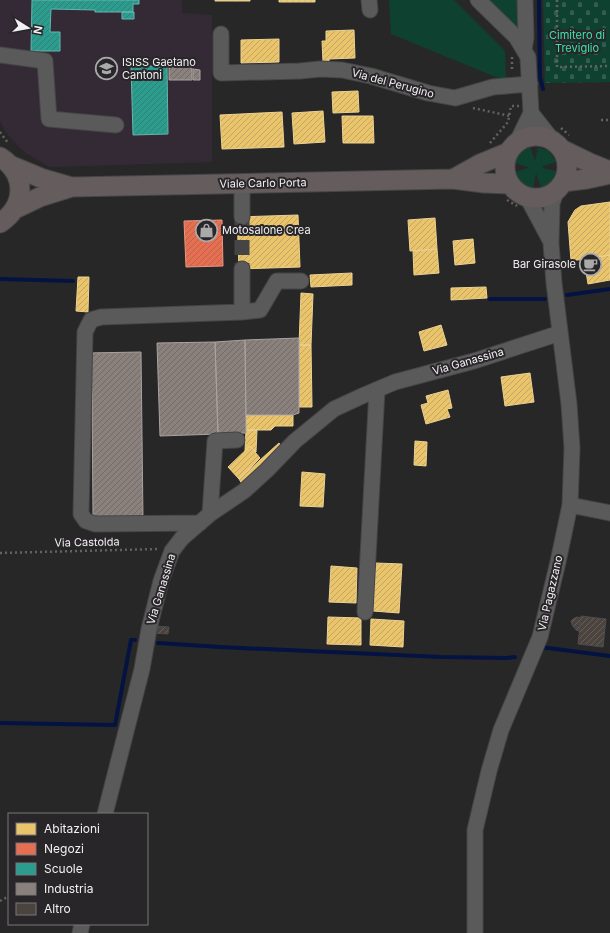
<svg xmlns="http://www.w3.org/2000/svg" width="610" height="933" viewBox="0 0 610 933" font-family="Inter,sans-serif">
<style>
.education{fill:#342a36}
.grass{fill:#0f4130}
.cemetery{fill:url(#cemetery-stones)}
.homes{fill:url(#homes-hatch);stroke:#ecd193}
.shops{fill:url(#shops-hatch);stroke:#ea9681}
.schools{fill:url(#schools-hatch);stroke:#66b6ad}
.industry{fill:url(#industry-hatch);stroke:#a9a29f}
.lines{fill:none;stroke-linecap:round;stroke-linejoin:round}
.stream{stroke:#041341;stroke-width:4}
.building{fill:url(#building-hatch);stroke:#4d4c4c}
.minor-tunnel{stroke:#464546;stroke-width:15;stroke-dasharray:15 8;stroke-linecap:butt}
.minor-casing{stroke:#464546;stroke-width:17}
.major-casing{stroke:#464546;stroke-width:21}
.path{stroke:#636263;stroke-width:2.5;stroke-dasharray:2 3;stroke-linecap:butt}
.minor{stroke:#5b5a5b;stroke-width:15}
.major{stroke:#645c5d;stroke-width:19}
.labels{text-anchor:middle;stroke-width:4;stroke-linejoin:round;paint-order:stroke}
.park-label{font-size:11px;fill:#3be3a9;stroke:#292629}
.poi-label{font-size:11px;fill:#f2f0f2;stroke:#292629;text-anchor:start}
.street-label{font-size:11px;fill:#f2f0f2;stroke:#292629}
</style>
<defs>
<pattern id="cemetery-stones" width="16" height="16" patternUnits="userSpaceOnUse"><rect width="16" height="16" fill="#0f4130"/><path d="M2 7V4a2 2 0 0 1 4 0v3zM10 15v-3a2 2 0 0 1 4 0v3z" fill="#325d4e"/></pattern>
<pattern id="homes-hatch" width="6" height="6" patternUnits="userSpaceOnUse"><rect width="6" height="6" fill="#e9c46a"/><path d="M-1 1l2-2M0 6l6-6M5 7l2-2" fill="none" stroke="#c1a562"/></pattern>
<pattern id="shops-hatch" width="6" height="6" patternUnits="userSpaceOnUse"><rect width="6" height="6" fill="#e76f51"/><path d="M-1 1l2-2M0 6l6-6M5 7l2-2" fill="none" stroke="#b8634f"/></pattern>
<pattern id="schools-hatch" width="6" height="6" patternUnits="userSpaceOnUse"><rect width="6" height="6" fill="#2a9d8f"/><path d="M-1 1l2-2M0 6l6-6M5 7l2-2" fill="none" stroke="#357f76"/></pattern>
<pattern id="industry-hatch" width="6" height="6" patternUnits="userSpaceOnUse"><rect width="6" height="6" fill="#8a817c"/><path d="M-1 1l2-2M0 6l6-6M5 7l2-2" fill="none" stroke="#706a68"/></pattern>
<pattern id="building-hatch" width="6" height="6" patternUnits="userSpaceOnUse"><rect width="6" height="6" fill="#4b433d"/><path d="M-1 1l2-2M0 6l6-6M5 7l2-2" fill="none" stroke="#655e5a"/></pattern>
</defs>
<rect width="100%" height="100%" fill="#282728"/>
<!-- education -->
<path class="education" d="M0,0H182V13L212,15V162L50,167L26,153L18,146L6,132L0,121Z"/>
<!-- grass -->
<path class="grass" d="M389,0H454L505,51L506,79L503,80L391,34Z
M485,0H519V32Z
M530,147L535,161L538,147L549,151L556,162L543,166V168L556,171C554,180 549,184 541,188L536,173L533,188C523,186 518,181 515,172L528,168V167L515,163C518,155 522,151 530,147Z"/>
<!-- cemetery -->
<path class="cemetery" d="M543,0H610V82L545,83Z"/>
<!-- homes -->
<path class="homes" d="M215,0H250V1H215Z
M279,0H315V2H279Z
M354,30L355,58L329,59V61L323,62L322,41H326V31Z
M279,39V62L241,63V40Z
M358,91L359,112L333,113L332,92Z
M323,111L325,142L294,144L292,113Z
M282,112L284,147L222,149L220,115Z
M342,116H373L374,143H343Z
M610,202V255L571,261L568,222L572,215L575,210L581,206Z
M298,215L300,267L239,269L237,217Z
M435,218L437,249L410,251L408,220Z
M473,239L475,263L455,265L453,241Z
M437,249L439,273L414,275L413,251Z
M610,255V280L588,284L584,259Z
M352,273V285L311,287L310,275Z
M78,277H89L88,312L76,311Z
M486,287L487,298L451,300V288Z
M301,293L313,294L311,345H299Z
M441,325L447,345L424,351L419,332Z
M299,345H311L312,407H299Z
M530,373L534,402L505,406L501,377Z
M448,390L452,408L447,409L450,417L426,424L421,405L428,403L426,396Z
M246,415H293V426H275L271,430H246Z
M246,430H257L256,452L250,446L245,451Z
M415,441L427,442L426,466L414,465Z
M279,443L282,448L244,487L239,479Z
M250,446L260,458L239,479L228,467Z
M302,472L325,474L323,507L300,506Z
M376,563L402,564L399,613L373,611Z
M331,566L357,568L356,603L329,602Z
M328,617L361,618V645L327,644Z
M371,619L404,621L403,647L370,645Z"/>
<!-- shops -->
<path class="shops" d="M222,220L223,266L186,267L184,221Z"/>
<!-- schools -->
<path class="schools" d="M32,0H139V4H133V12H95V10L51,9L50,32H60V51H31Z
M122,12H134V19H122Z
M131,66H167L168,134L133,135Z"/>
<!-- industry -->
<path class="industry" d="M169,63H192V80H169Z
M193,69L200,70V80H193Z
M299,338V413L293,415H246L245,340Z
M245,340L246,433L218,434L215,342Z
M215,342L218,434L160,436L157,343Z
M141,352L143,519H93L92,391H87V353Z"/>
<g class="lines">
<!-- stream -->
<path class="stream" d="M539,0L540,77L543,89
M0,279L73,281
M567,295L610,289
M490,299H545
M158,643L220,647L441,657L507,658L515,657
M540,648V647L610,656
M0,723L115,725L131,640H135"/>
</g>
<!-- building -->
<path class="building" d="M581,616L606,619L603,647L578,644Z
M577,617L581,618L579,631L576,630L572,625L571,621L573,619Z
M154,626L169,627L168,634L154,633Z"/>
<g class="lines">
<!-- minor-tunnel -->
<path class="minor-tunnel" d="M242,217V269"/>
<defs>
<path id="minor" d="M369,0L370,10
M478,0L516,37L528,57L531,113L516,144
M221,34V73L300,71L320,69L342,70L371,76L428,93L455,98L493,87L530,84
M524,49L526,38L525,0
M0,55L45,61L49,119L116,125
M531,113L554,142
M242,184V217
M527,197L550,240
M242,312L260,310L277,281H301
M570,505L610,513
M210,514L215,441L237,440
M200,523L95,524L86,521L81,514L85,332L91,320L101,317L242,312V269
M365,612L377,390
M105,814L142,669L149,629L161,581L172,551L182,538L210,514L244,491L267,470L295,441L334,409L362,396L395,382L474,361L560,333
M80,933L82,924
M475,933V830L489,771L501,730L540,637L558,562L570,505L572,448L569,404L554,283L551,243L552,203L557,190"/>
<path id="major" d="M505 167a31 31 0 1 1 62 0a31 31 0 1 1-62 0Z
M561,149L590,163L610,171
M0,157C27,174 26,206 0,223
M12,166L41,178L72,187
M453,179L480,164L509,152
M563,182L587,179L610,174
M15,209L40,197L72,187L453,179L484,183L510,184"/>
</defs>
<!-- minor casing -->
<use href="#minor" class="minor-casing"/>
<!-- major casing -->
<use href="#major" class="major-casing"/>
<!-- path -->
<path class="path" d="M557,0V67L610,66
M512,57V72
M473,108L510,116
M601,120H610
M561,128L569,135
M0,132L8,143
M490,143L508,122L511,106H519
M507,200L517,206
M0,553L159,549
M0,901L9,896"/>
<!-- minor -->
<use href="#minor" class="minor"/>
<!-- major -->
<use href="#major" class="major"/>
</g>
<!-- icons -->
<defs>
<symbol id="school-ring" viewBox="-11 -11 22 22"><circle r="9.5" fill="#292629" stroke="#abaaab" stroke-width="1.5"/><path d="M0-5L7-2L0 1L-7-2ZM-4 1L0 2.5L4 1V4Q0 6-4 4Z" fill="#abaaab"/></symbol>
<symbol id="shop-ring" viewBox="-11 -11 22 22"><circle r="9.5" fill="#292629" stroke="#abaaab" stroke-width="1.5"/><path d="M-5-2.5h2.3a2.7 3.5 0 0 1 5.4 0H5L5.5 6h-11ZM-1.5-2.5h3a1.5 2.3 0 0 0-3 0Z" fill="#abaaab"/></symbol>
<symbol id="cafe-ring" viewBox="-11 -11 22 22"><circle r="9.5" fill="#292629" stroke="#abaaab" stroke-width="1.5"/><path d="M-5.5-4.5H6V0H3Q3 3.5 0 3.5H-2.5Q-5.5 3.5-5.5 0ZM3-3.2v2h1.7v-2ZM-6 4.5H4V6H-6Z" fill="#abaaab"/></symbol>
</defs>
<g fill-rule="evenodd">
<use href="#school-ring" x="94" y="56" width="25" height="25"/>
<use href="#shop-ring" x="194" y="218" width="25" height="25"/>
<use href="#cafe-ring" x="578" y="252" width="25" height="25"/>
</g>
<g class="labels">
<!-- park labels -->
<g class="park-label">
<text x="577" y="39">Cimitero di<tspan x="577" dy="13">Treviglio</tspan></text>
</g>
<!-- poi labels -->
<g class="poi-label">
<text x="122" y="66">ISISS Gaetano<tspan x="122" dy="13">Cantoni</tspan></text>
<text x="222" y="234">Motosalone Crea</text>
<text x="576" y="268" text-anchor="end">Bar Girasole</text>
</g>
<!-- street labels -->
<g class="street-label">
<text transform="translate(393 83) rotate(15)" y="4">Via del Perugino</text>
<text transform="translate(263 183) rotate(-1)" y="4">Viale Carlo Porta</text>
<text transform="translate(468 361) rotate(-16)" y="4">Via Ganassina</text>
<text transform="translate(87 542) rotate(-1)" y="4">Via Castolda</text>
<text transform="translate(161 589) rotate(-73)" y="4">Via Ganassina</text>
<text transform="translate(550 593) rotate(-77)" y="4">Via Pagazzano</text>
</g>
</g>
<!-- legend -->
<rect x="8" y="813" width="140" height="112" fill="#292629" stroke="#797779"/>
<rect x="16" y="823" width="20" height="12" fill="#e9c46a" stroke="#797779"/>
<text x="44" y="833" font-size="12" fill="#f2f0f2">Abitazioni</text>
<rect x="16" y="843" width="20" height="12" fill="#e76f51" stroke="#797779"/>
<text x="44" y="853" font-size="12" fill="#f2f0f2">Negozi</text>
<rect x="16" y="863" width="20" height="12" fill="#2a9d8f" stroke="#797779"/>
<text x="44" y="873" font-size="12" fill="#f2f0f2">Scuole</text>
<rect x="16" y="883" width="20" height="12" fill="#8a817c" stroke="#797779"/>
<text x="44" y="893" font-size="12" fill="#f2f0f2">Industria</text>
<rect x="16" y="903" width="20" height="12" fill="#4b433d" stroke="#797779"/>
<text x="44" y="913" font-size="12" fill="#f2f0f2">Altro</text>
<!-- north arrow -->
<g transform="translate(28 28) rotate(101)" stroke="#292629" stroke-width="3" paint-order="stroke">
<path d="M0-3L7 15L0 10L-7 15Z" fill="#f2f0f2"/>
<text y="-6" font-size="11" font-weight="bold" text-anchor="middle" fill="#f2f0f2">N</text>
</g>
</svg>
